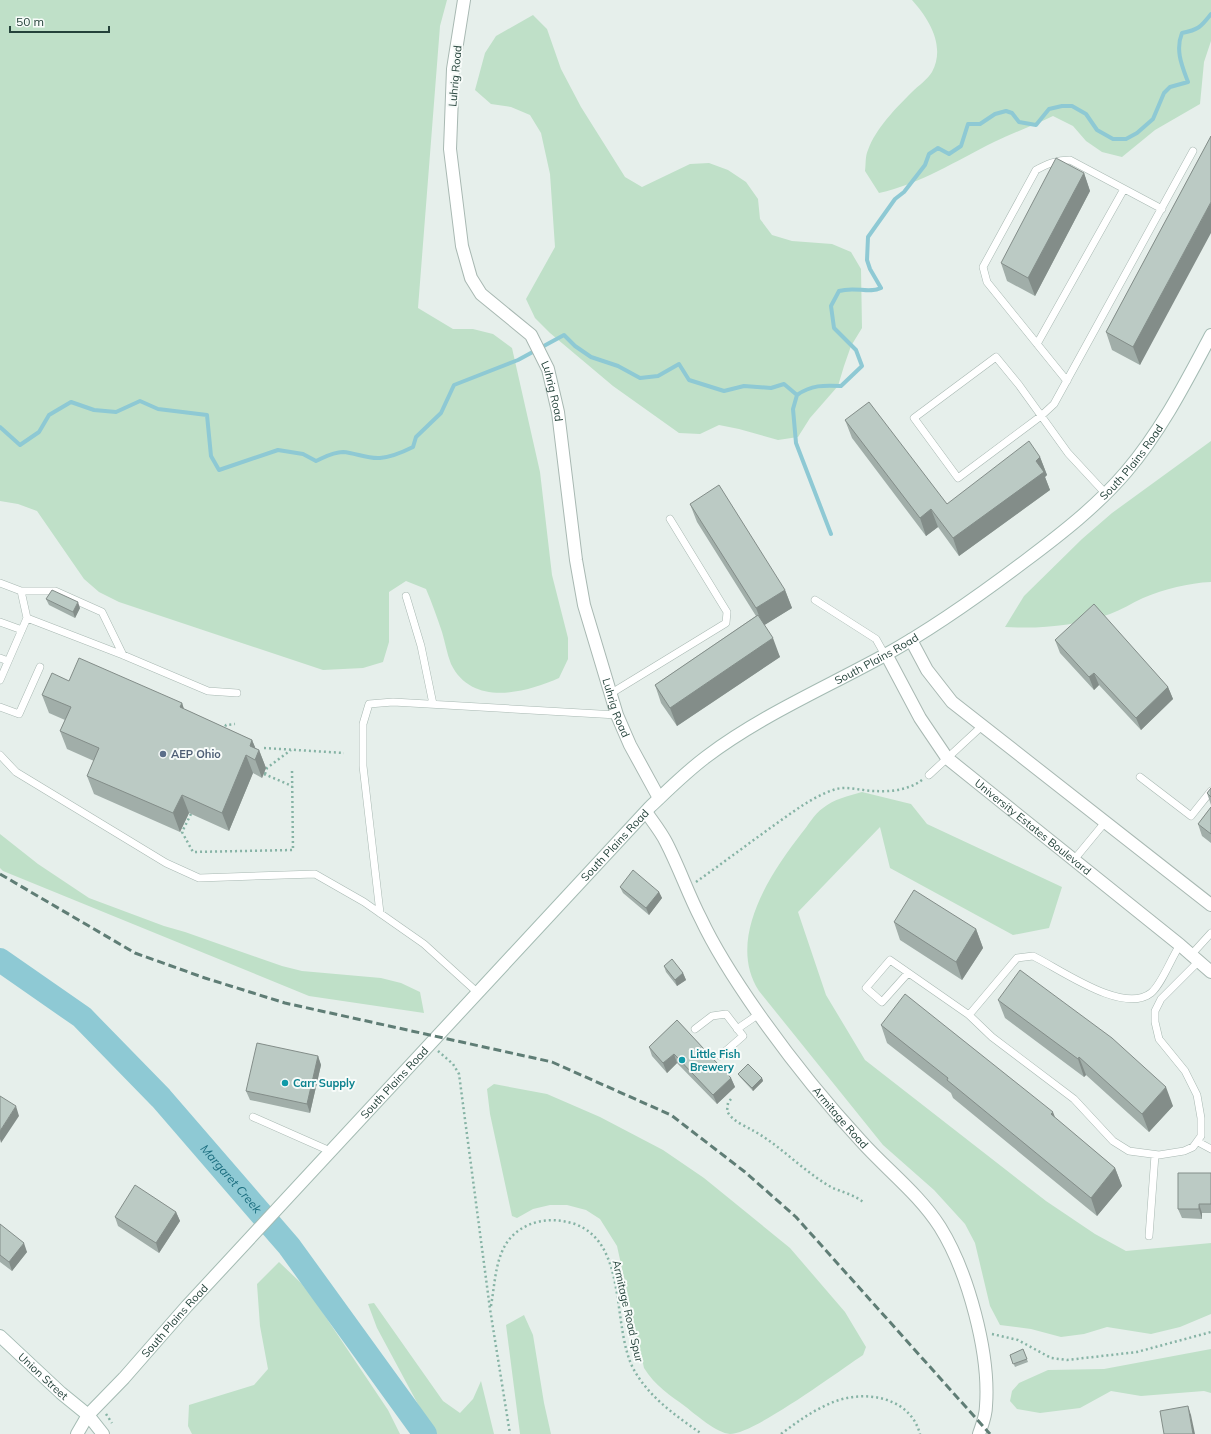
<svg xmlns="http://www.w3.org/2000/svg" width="1211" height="1434" viewBox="0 0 1211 1434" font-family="Mulish,sans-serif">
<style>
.green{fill:#bfe0c8}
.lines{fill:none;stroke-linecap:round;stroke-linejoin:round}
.stream{stroke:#8ec9d4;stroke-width:4}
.river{stroke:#8ec9d4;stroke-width:24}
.lane-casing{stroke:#a8b8b2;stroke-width:8}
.street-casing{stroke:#a8b8b2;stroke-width:14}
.secondary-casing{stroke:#a4bbb3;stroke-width:14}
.path{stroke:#86b3a5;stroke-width:2.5;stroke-dasharray:2 3;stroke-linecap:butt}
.lane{stroke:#fff;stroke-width:7}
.street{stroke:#fff;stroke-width:12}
.secondary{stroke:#fff;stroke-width:12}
.rail{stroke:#5f7d75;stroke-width:3;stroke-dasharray:8 4;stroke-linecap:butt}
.wall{fill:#a1aea9}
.shaded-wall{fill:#838d89}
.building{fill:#bbcac4;stroke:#838d89}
.service-dot{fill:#5c6f8a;stroke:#f7fbf9;stroke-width:1.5}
.culture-dot{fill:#0f9aa8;stroke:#f7fbf9;stroke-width:1.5}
.labels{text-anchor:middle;stroke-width:4;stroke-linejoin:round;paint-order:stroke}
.street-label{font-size:11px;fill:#24423a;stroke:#f7fbf9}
.service-label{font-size:11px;font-weight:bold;fill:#4e5e75;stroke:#f7fbf9;text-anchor:start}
.culture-label{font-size:11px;font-weight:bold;fill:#0d838f;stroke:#f7fbf9;text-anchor:start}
.water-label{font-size:12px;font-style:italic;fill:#1c6f80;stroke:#f7fbf9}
</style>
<rect width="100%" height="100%" fill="#e6efeb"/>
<!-- green -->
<path class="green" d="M0,0H447L440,26L418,308L453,329H473L493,334L512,348L540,472L552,575L568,638V659L559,678C525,693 472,707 451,664C447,654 445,642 442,632C437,617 432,603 426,589L406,581L389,592V642L383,662L363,668L323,670L119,602L99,592L84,579L37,511L18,504L0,501Z
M912,0H1211V41L1204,62L1200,104L1155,130L1122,157L1102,152L1086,141L1073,126L1053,116C1034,125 1013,133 994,142C956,161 920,184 879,193L865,171C866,165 865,156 868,150C876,128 896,108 912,92C918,86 928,79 932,72C946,46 929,19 912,0Z
M533,15L547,29L561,69L581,107L625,177L642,187L690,164L709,163L728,170L746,182L758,199L760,219L772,235L792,241L832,244L851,252L861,269L862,328L851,346L844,366L838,386L810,418L798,437L778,440L739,429L719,425L700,434L679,433L613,386L550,333L535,318L526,299L555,247L550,174L541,133L530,115L511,107L491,104L475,90L485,53L496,36Z
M1211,441V582C1188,583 1165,589 1143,598C1132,603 1121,610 1110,614C1075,626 1041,629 1005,627L1024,596L1082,539L1112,513Z
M862,792L911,804L927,824L1062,887L1049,928L1013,935L890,868L880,827L798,912L826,995L865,1060L1046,1201L1095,1234L1126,1251L1211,1243V1314L1180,1327L1151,1334L1107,1327L1084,1334L1061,1337L1031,1329L1000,1325L990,1306L975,1243L965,1224L934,1190L883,1145L759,991C726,940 770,874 801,834C808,826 814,814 823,808C834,799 848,796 862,792Z
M0,834L38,864L89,898L164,926L185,932L282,966L302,971L381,978L401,983L420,992L424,1013L309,996L3,871L0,868Z
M494,1084L547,1094L600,1117L663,1150L704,1178L790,1248L845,1312L866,1347L863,1355C839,1371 754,1434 730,1434C717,1433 696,1415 686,1407C670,1395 655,1386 644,1368L617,1246L600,1219L586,1210L567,1205H550L533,1209L517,1218L512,1216L490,1114L487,1089Z
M279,1262L301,1283L315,1301L388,1410L400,1434H192L188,1426L189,1405L254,1385L268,1369L260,1326L257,1284Z
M374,1303L443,1401L460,1413L473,1399L481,1381L494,1434H434L377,1328L368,1304Z
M524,1315L533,1335L544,1403L551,1434H520L506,1325Z
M1211,1349V1393L1204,1391L1141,1396L1111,1391L1080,1408L1040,1413L1017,1409L1010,1401L1012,1391L1019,1383L1048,1370L1104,1369Z"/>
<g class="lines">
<!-- stream -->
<path class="stream" d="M797,395L793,409L796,443L831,534
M0,427L20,445L39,432L49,415L71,402L94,410L116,412L140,401L158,409L207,415L211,456L219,470L278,450L303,454L316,461C325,457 333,452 343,452C356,453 367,459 380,458C392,457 403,452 413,447L416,437L441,413L454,385L518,360L564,335L575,346L591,357L618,366L640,378L658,376L679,364L689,380L724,391L744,386L771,388L784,384L797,395C811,385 824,385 841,386L862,366L856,350L834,328L831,306L839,291C855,286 869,294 881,288L870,269L867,260L868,237L895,199L904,192L925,165L929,154L938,148L949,154L961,146L968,124H980L995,114L1006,111L1012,113L1019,122L1036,125L1049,109L1062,106H1072L1086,114L1097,130L1113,139H1126L1137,133L1153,119L1164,93L1170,87L1188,82C1182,66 1175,50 1182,33C1198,30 1201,27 1211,14"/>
<!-- river -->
<path class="river" id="s1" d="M0,960L82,1017L161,1098L289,1246L425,1434"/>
<defs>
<path id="lane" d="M1037,344L1124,189
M1067,381L987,282L983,267L1036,170C1047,164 1056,160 1070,160L1162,209
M1106,494L1068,453L1019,385L996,357L914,418L958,478L1041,416L1054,404L1193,151
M0,583L21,591L27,618
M21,591H55L102,612L123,655
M406,596L421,646L433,704
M815,600L876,639L885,655
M0,622L22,630
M0,658L8,661
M0,680L27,618L123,655L208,691L237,693
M610,694L726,623L727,612L670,519
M0,707L19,714L40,667
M0,755L16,772L166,863L199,878L315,874L364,902L424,944L478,993
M929,775L982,726
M1140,777L1191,816L1211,791
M1073,861L1106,821
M380,913L363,766V724L369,704L393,702L617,715
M1191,955L1211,933
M908,973L882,1002L866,988L890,960L969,1015L992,1037L1074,1099L1113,1141L1129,1151L1159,1155L1184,1151L1193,1147L1201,1136V1118L1197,1095L1185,1071L1159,1039L1155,1022V1011L1161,999L1198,962
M969,1015L1017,958L1033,956C1060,969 1123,1015 1151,993C1162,984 1171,958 1180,945
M695,1029L712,1016L726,1014L743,1036L720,1056
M737,1029L759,1014
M253,1117L330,1151
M1198,1142L1211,1149
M1149,1236L1155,1155"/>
<g id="street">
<path id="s2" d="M464,0L453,69L450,149L462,246L471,278L481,294L531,335L548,369L558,412L576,560L584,605L617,715L630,745L659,798"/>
<path d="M911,640L927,670L952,702L1211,905"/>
<path id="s3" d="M886,654L920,718L947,758L1180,945L1211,972"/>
<path id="s4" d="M646,812C653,822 661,832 666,842C679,867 688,894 701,919C716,951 737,983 758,1013C789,1057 824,1101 861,1141C887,1170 919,1194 940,1227C968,1272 990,1353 986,1406C986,1416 982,1425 979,1434"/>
</g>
<g id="secondary">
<path id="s5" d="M0,1336L61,1393L88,1415L103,1434"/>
<path id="s6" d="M77,1434L88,1415L124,1378L187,1306L650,807C668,790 686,772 706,757C760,716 825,688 885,655C934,628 980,595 1025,561C1061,534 1097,506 1126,472C1161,431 1186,382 1211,335"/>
</g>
</defs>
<!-- lane casing -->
<use href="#lane" class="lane-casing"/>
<!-- street casing -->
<use href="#street" class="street-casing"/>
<!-- secondary casing -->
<use href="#secondary" class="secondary-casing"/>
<!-- path -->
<path class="path" d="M223,731L226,725L235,724
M264,748L344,753
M264,774L292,786
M265,774L267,768L291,750
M191,814L182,832L193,852L293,850L292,770
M696,882C724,862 752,841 780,821C797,809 813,797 833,790C846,785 861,791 875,791C890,792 909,790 922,780
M438,1051L453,1064L459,1074L490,1309L510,1434
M731,1099L728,1103L727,1111C732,1121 745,1126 754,1131C782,1147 803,1171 831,1187C841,1192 856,1195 864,1203
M491,1306C497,1271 495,1234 537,1222C550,1219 562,1220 575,1224C629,1244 611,1328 634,1370C649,1397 677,1417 702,1434
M992,1334L1018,1340L1051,1358L1067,1360L1137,1352L1211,1332
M106,1414L112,1423
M781,1434C797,1422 812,1411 831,1403C863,1389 910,1396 920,1434"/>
<!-- lane -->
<use href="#lane" class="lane"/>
<!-- street -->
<use href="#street" class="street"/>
<!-- secondary -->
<use href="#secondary" class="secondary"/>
<!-- rail -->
<path class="rail" d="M0,874L135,953L205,978L285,1003L552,1062L671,1115L745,1172L796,1217L990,1434"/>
</g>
<!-- wall -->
<path class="wall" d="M1211,136L1140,365L1112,350L1106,332Z
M1084,173L1090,191L1035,296L1007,281L1001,263Z
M845,420L947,504L1040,457L1047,475L1045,477L1050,490L959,556L938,527L926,536L852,438Z
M690,504L785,590L792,608L764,625L780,657L677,726L661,703L655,685L756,616L697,522Z
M46,599L80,608L75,618L49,605Z
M1055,640L1168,687L1173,699L1141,730L1099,685L1094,690L1060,653Z
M69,681L182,703L184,709L252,740L255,748L259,750L266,768L262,778L253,773L229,831L189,813L180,832L94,794L87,776L94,761L67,749L60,731L65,720L49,713L42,695Z
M1211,788V805L1207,793Z
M1211,807V843L1202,836L1198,824Z
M620,887L659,892L662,898L649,915L623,893Z
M894,922L976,929L983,948L962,980L900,940Z
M664,966L683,973L686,980L677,986L666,972Z
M998,1000L1173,1106L1149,1132L1086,1075L1084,1077L1005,1018Z
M677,1020L731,1078L735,1087L717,1104L677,1063L667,1073L652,1056L649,1047Z
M881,1025L1055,1118L1115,1168L1122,1186L1097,1216L953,1098L951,1093L887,1043Z
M318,1056L321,1065L310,1113L250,1100L246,1091Z
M738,1074L762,1078L763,1081L753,1091L740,1077Z
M1211,1173V1213H1202V1219L1182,1218L1178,1209Z
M176,1212L180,1221L159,1253L118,1226L115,1217Z
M0,1224L27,1252L12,1271L0,1262Z
M1023,1349L1028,1362L1015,1367L1010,1355Z"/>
<!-- shaded-wall -->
<path class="shaded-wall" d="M1084,173L1090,191L1035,296L1028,278Z
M1211,202V233L1140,365L1133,347Z
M1040,457L1047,475L1045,477L1050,490L959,556L953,538L1036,461Z
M931,509L938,527L926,536L920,518Z
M785,590L792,608L763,626L756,608Z
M78,602L80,608L75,618L73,612Z
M773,638L780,657L677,726L670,708Z
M1094,673L1099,685L1094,690L1089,677Z
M1168,687L1173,699L1141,730L1136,718Z
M182,703L188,722L180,707Z
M252,740L258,754L259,750L266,768L262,778L250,746Z
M246,755L253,773L229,831L222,813Z
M182,795L189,813L180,832L173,813Z
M659,892L662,898L649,915L646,908Z
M976,929L983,948L962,980L956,962Z
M683,973L686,980L677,986L675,980Z
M674,1054L677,1063L667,1073L663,1063Z
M318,1056L321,1065L310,1113L307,1104Z
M1079,1057L1086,1075L1084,1077L1078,1059Z
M731,1078L735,1087L717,1104L713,1095Z
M762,1078L763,1081L753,1091L752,1088Z
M1166,1087L1173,1106L1149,1132L1142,1114Z
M16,1106L19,1116L1,1143L0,1139V1131Z
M1053,1112L1060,1130L1051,1114Z
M1115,1168L1122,1186L1097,1216L1091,1198Z
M1199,1204L1202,1213V1219L1199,1209Z
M176,1212L180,1221L159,1253L156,1243Z
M24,1243L27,1252L12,1271L9,1262Z
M1188,1406L1191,1415L1195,1434H1193Z"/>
<!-- building -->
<path class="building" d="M1211,136V202L1133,347L1106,332Z
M1056,158L1084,173L1028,278L1001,263Z
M869,402L947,504L1029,441L1040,457L1036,461L1044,472L953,538L931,509L920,518L845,420Z
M719,485L785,590L756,608L690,504Z
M52,590L78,602L73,612L46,599Z
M1094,604L1168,687L1136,718L1094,673L1089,677L1055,640Z
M758,615L773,638L670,708L655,685Z
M79,658L182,703L180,707L252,740L250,746L259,750L255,760L246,755L222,813L182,795L173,813L87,776L99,748L60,731L71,707L42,695L52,673L69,681Z
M1211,788V797L1207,793Z
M1211,807V834L1198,824Z
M633,870L659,892L646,908L620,887Z
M914,890L976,929L956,962L894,922Z
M672,959L683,973L675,980L664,966Z
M1020,970L1112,1038L1166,1087L1142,1114L1079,1057L1078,1059L998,1000Z
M905,994L1053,1112L1051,1114L1115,1168L1091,1198L947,1080L948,1078L881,1025Z
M677,1020L731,1078L713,1095L674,1054L663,1063L649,1047Z
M257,1043L318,1056L307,1104L246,1091Z
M748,1064L762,1078L752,1088L738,1074Z
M0,1096L16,1106L0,1131Z
M1178,1173H1211V1204H1199V1209H1178Z
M135,1185L176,1212L156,1243L115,1217Z
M0,1224L24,1243L9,1262L0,1255Z
M1023,1349L1027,1359L1013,1364L1010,1355Z
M1188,1406L1193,1434H1164L1160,1411Z"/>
<!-- markers -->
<circle class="service-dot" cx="163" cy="754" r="4"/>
<g class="culture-dot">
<circle cx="682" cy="1060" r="4"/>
<circle cx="285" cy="1083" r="4"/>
</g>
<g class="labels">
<!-- street labels -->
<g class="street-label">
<text transform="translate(455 76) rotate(-85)" y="4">Luhrig Road</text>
<text dy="4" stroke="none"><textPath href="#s2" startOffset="425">Luhrig Road</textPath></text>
<text dy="4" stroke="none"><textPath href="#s6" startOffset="1446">South Plains Road</textPath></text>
<text dy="4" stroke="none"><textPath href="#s6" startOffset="1122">South Plains Road</textPath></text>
<text dy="4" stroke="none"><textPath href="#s2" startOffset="749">Luhrig Road</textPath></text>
<text dy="4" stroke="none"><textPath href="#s3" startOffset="231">University Estates Boulevard</textPath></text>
<text dy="4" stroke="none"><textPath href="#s6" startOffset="798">South Plains Road</textPath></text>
<text dy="4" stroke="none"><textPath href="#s6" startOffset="474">South Plains Road</textPath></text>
<text dy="4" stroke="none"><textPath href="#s4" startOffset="364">Armitage Road</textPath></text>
<text transform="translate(628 1311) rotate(77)" y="4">Armitage Road Spur</text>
<text dy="4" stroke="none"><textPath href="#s6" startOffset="150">South Plains Road</textPath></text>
<text dy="4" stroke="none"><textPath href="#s5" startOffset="59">Union Street</textPath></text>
</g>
<!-- service labels -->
<g class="service-label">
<text x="171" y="758">AEP Ohio</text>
</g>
<!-- culture labels -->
<g class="culture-label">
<text x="690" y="1058">Little Fish<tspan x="690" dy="13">Brewery</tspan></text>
<text x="293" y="1087">Carr Supply</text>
</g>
<!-- water labels -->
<g class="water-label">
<text dy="4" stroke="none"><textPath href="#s1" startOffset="320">Margaret Creek</textPath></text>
</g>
</g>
<!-- scale -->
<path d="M10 26v6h99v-6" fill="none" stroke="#24423a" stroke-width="2"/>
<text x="16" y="26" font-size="12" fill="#24423a" stroke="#f7fbf9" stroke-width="3" paint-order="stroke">50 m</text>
</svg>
